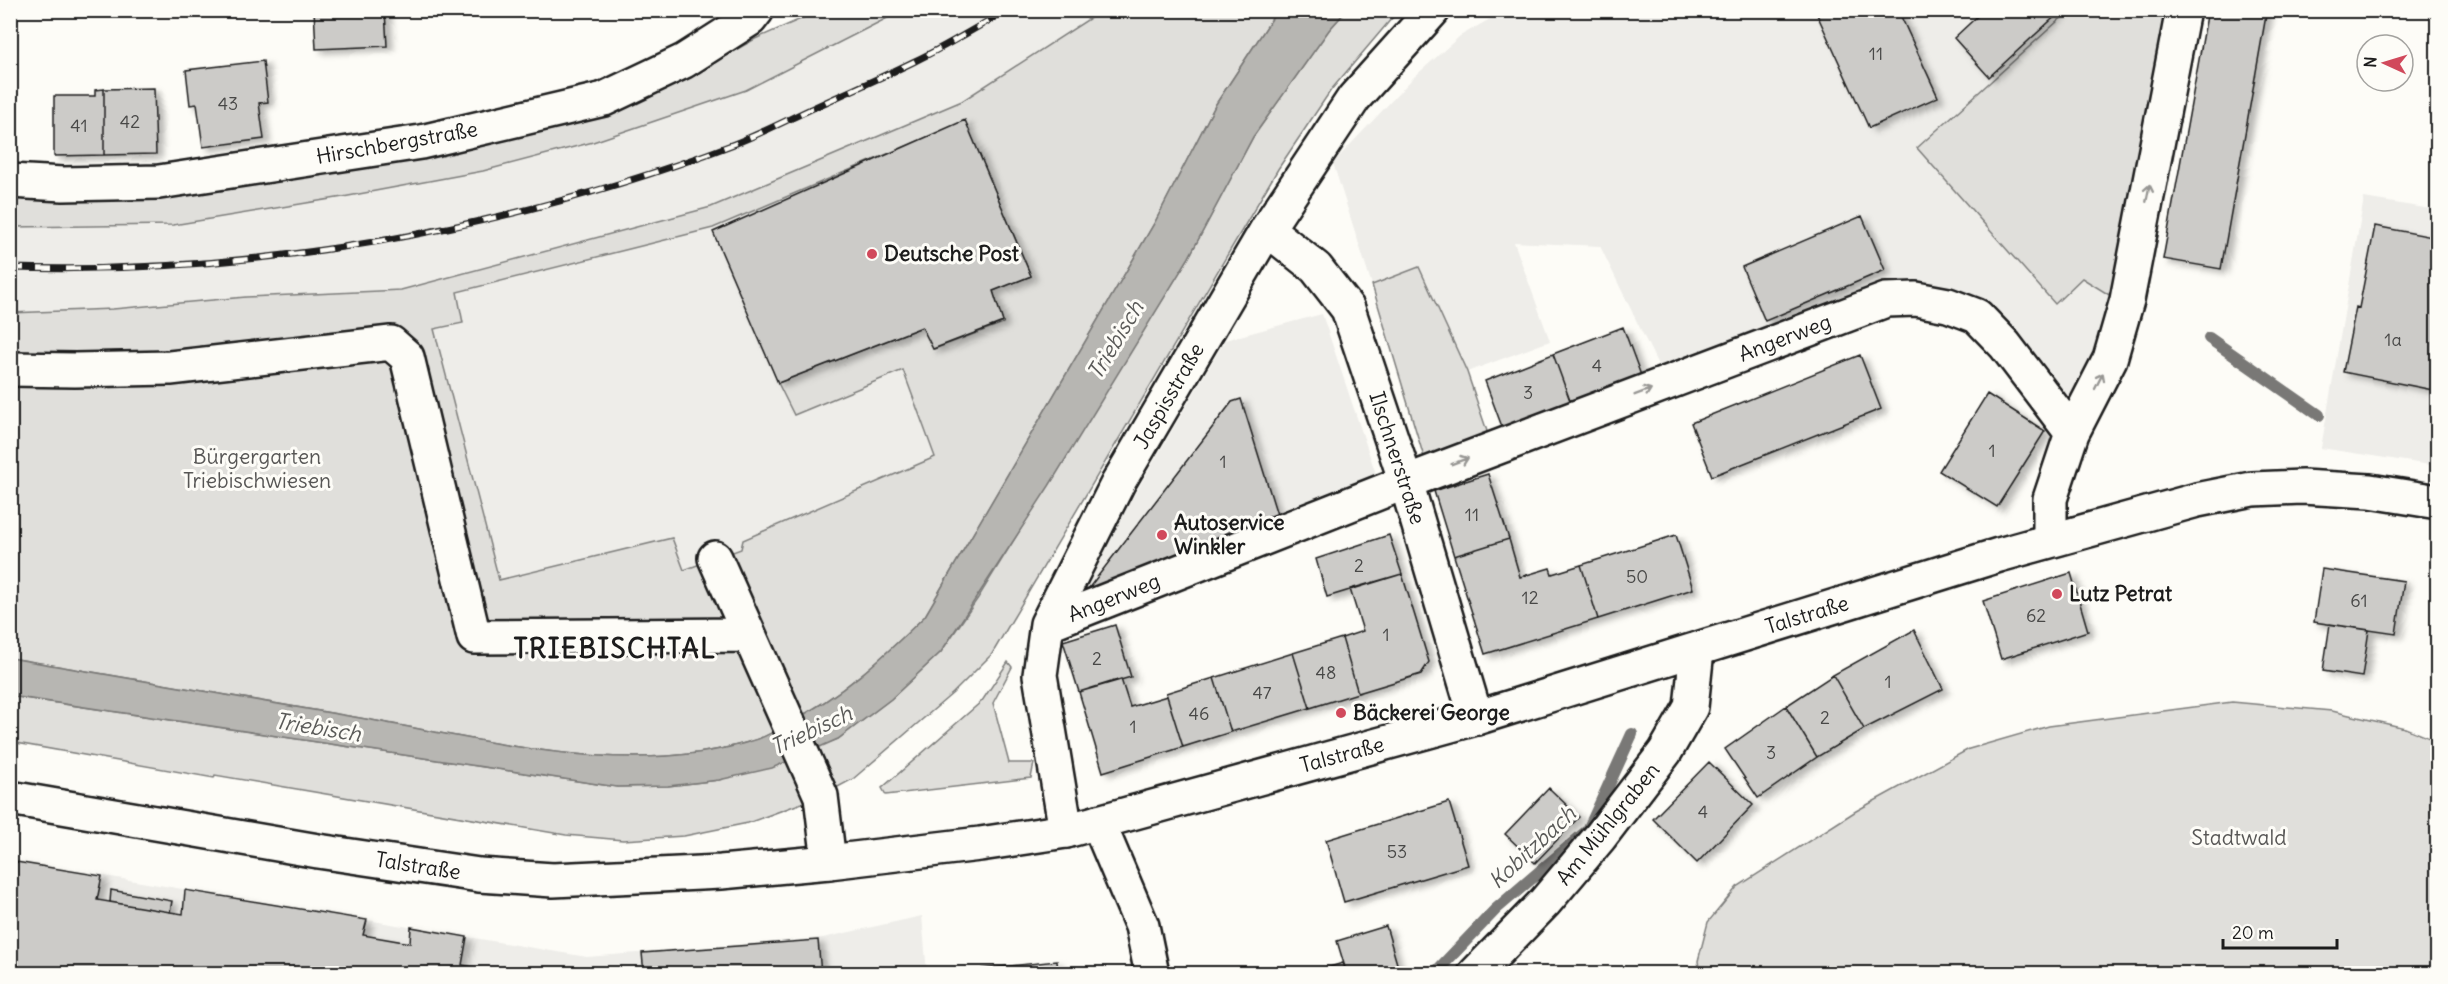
<svg xmlns="http://www.w3.org/2000/svg" width="2448" height="984" viewBox="0 0 2448 984" font-family="Delius,sans-serif">
<style>
.built{fill:#eeede9}
.green{fill:#e0dfdb;stroke:#7e7e7c;stroke-width:1.5;fill-rule:evenodd}
.water{fill:#b7b6b2;stroke:#797876;stroke-width:1.5}
.lines{fill:none;stroke-linecap:round;stroke-linejoin:round}
.stream{stroke:#797876;stroke-width:12}
.building{fill:#cccbc8;stroke:#1c1c1c;stroke-width:1.5;filter:url(#shadow)}
.minor-casing{stroke:#1c1c1c;stroke-width:38}
.major-casing{stroke:#1c1c1c;stroke-width:38}
.minor{stroke:#fdfcf7;stroke-width:33}
.major{stroke:#fdfcf7;stroke-width:33}
.rail-casing{stroke:#1c1c1c;stroke-width:7}
.rail{stroke:#fdfcf7;stroke-width:4.5;stroke-dasharray:14;stroke-linecap:butt}
.oneway{stroke:#989794}
.poi-dot{fill:#d1495b;stroke:#fdfcf7;stroke-width:2}
.labels{text-anchor:middle;stroke-width:6;stroke-linejoin:round;paint-order:stroke}
.number-label{font-size:18px;fill:#484847}
.street-label{font-size:21px;fill:#1c1c1c;stroke:#fdfcf7}
.poi-label{font-size:21px;font-weight:bold;fill:#1c1c1c;stroke:#fdfcf7;text-anchor:start}
.park-label{font-size:21px;fill:#575655;stroke:#fdfcf7}
.water-label{font-size:22px;font-style:italic;fill:#5a5a58;stroke:#fdfcf7}
.district-label{font-size:27px;font-weight:bold;letter-spacing:1.5px;fill:#1c1c1c;stroke:#fdfcf7}
</style>
<defs>
<filter id="shadow"><feDropShadow dx="6" dy="4" stdDeviation="3" flood-color="#0004"/></filter>
</defs>
<rect width="100%" height="100%" fill="#fdfcf7"/>
<filter id="ink" filterUnits="userSpaceOnUse"><feTurbulence type="fractalNoise" baseFrequency=".0167" numOctaves="2"/><feDisplacementMap in="SourceGraphic" scale="12" xChannelSelector="R" yChannelSelector="G"/><feConvolveMatrix kernelMatrix="1 2 1 2 8 2 1 2 1" color-interpolation-filters="sRGB"/></filter>
<g filter="url(#ink)">
<!-- built -->
<path class="built" d="M819,11H1102L1129,48L954,478L741,548L684,570L461,582L401,290L246,297L113,309L11,313L10,227L173,225L343,197L483,171L844,41Z
M1504,11H2069L1917,148L2055,303L2082,278L2119,301L2093,377L2065,406L2015,332L1980,305L1934,283L1901,281L1870,288L1666,368L1658,365L1600,246L1514,242L1550,341L1467,372L1419,268L1372,285L1333,163L1413,78L1460,36Z
M2364,198L2437,210V466L2321,448Z
M1322,314L1379,483L1071,603L1225,340Z
M10,860L587,957L823,938L922,916L927,973H11Z"/>
<!-- green -->
<path class="green" d="M819,11H901L746,90L593,142L483,171L343,197L173,225L11,227V199H63L695,73L755,39Z
M1101,11H1277L1216,104L1155,222L925,616C882,658 842,696 788,723C779,729 769,735 758,739C634,781 486,740 360,718C243,698 127,678 11,658L10,313L113,309L246,297L401,290L711,207L962,101ZM965,121L1031,276L993,291L1003,323L934,349L922,327L778,383L794,415L903,370L935,457L743,540L741,549L684,570L672,538L499,580L434,329L463,323L457,292L713,228Z
M1346,11H1398L1331,90L1278,169L992,654L953,693L853,779L821,796L748,823L684,836L623,840L566,835L215,775L214,778L11,742L10,696L617,787L668,786L719,780L838,739L891,699L941,652L978,598L1188,259L1253,137L1329,30Z
M2069,11H2171L2119,301L2082,278L2055,304L1917,148Z
M1419,267L1467,372L1491,443L1426,464L1372,285Z
M1008,662L1012,667L993,703L1009,763H1034L1031,778L886,795L882,788L982,701Z
M2232,702L2332,711L2405,728L2437,741V973H1700L1698,961L1708,922L1737,887L1856,811L1969,749L2049,726Z"/>
<!-- water -->
<path class="water" d="M1277,11H1346L1329,30L1253,137L1188,259L1049,486L941,652L891,699L838,739L772,768L719,780L668,786L617,787L11,696L10,658C127,678 243,698 360,718C486,740 633,781 758,739C769,735 779,729 788,723C842,696 882,658 925,616L1155,222L1216,104Z"/>
<g class="lines">
<!-- stream -->
<path class="stream" d="M2209,338L2319,415
M1434,974L1496,909L1588,830L1632,734"/>
</g>
<!-- building -->
<path class="building" d="M314,10H385L387,46L316,49Z
M1815,10H1898L1938,97L1869,128Z
M1984,10H2062L1989,77L1954,38Z
M2208,10H2267L2221,269L2163,259Z
M263,61L268,102L259,103L264,139L203,147L197,104L190,105L186,70Z
M154,88L156,154L104,155V89Z
M104,89V155L54,156V96H95V90Z
M965,120L1031,276L993,291L1003,322L933,349L922,327L778,383L713,232Z
M1862,216L1885,270L1765,321L1742,267Z
M2375,226L2438,238V391L2343,372L2356,307L2359,308Z
M1623,327L1642,378L1572,406L1553,354Z
M1553,354L1572,406L1504,432L1485,381Z
M1860,355L1881,409L1712,476L1691,423Z
M1987,394L2045,431L1997,507L1939,471Z
M1241,399L1279,521L1078,602L1232,402Z
M1488,474L1509,539L1454,556L1434,491Z
M1389,535L1402,574L1327,597L1316,559Z
M1676,535L1693,589L1598,619L1581,565Z
M1509,539L1520,577L1550,568L1552,574L1581,565L1598,619L1485,654L1454,556Z
M2322,569L2404,581L2396,634L2314,622Z
M2071,573L2088,631L2001,659L1983,601Z
M1402,574L1429,662L1421,674L1358,693L1342,638L1363,631L1350,589Z
M2330,624L2369,630L2362,677L2323,671Z
M1115,625L1131,677L1079,692L1063,641Z
M1914,630L1943,689L1864,729L1833,675Z
M1342,638L1358,693L1310,708L1293,653Z
M1293,653L1310,708L1231,732L1214,678Z
M1833,675L1864,729L1817,757L1786,706Z
M1214,678L1231,732L1183,747L1166,693Z
M1121,679L1130,707L1167,696L1183,747L1103,772L1079,692Z
M1786,706L1817,757L1758,798L1725,749Z
M1709,762L1753,805L1697,863L1653,819Z
M1549,788L1579,817L1535,863L1505,834Z
M1449,802L1468,865L1344,902L1326,840Z
M10,861L102,876L97,900L170,912L183,914L185,890L367,920L363,935L410,943L411,927L467,937L462,965L510,974H10Z
M111,890L172,901L170,912L110,902Z
M1386,926L1400,974H1347L1337,941Z
M818,940L821,974H644L642,953Z
M1057,961L1058,974H982V969Z
M1343,963L1347,974H1307Z"/>
<g class="lines">
<defs>
<path id="minor" d="M10,181L63,184L159,182L421,142L604,99L684,61L750,19L757,10
M1267,229L1316,268L1348,309L1406,482L1476,718
M10,369L75,370L170,368L391,343L407,357L474,637L749,635
M2050,540V499L2072,433L2110,359L2127,300L2183,10
M715,558L821,796L829,862
M1047,624L1406,482L1886,300L1916,299L1948,305L1977,316L2005,345L2072,433
M1098,822L1142,926L1152,974
M1066,831L1040,675L1047,624L1118,483L1267,229L1354,98L1433,10
M1475,974L1545,902L1600,837L1665,752L1691,707L1697,650"/>
<path id="major" d="M10,798L318,851L479,875L553,880L721,872L829,862L980,844L1066,831L1476,718L1999,555L2197,500L2252,489L2302,487L2370,491L2438,502"/>
</defs>
<!-- minor casing -->
<use href="#minor" class="minor-casing"/>
<!-- major casing -->
<use href="#major" class="major-casing"/>
<!-- minor -->
<use href="#minor" class="minor"/>
<!-- major -->
<use href="#major" class="major"/>
<defs>
<path id="rail" d="M10,268C254,275 507,231 734,144C760,134 785,121 811,109C845,93 881,78 915,61C947,46 977,27 1007,10"/>
</defs>
<!-- rail casing -->
<use href="#rail" class="rail-casing"/>
<!-- rail -->
<use href="#rail" class="rail"/>
</g>
<!-- one-way arrows -->
<defs><path id="oneway-shaft" d="M-6 0H5M1.5-3L5.5 0L1.5 3" fill="none" stroke-width="1.6" stroke-linecap="round" stroke-linejoin="round" transform="scale(1.5)"/></defs>
<g class="oneway">
<use href="#oneway-shaft" transform="translate(2148 193) rotate(-79)"/>
<use href="#oneway-shaft" transform="translate(2099 381) rotate(-63)"/>
<use href="#oneway-shaft" transform="translate(1643 392) rotate(-21)"/>
<use href="#oneway-shaft" transform="translate(1460 461) rotate(-21)"/>
</g>
</g>
<!-- markers -->
<g class="poi-dot">
<circle cx="872" cy="254" r="6"/>
<circle cx="1162" cy="535" r="6"/>
<circle cx="2057" cy="594" r="6"/>
<circle cx="1341" cy="713" r="6"/>
</g>
<g class="labels">
<!-- number labels -->
<g class="number-label">
<text x="1876" y="60">11</text>
<text x="228" y="110">43</text>
<text x="130" y="128">42</text>
<text x="79" y="132">41</text>
<text x="2393" y="346">1a</text>
<text x="1597" y="372">4</text>
<text x="1528" y="399">3</text>
<text x="1992" y="457">1</text>
<text x="1223" y="468">1</text>
<text x="1472" y="521">11</text>
<text x="1359" y="572">2</text>
<text x="1637" y="583">50</text>
<text x="1530" y="604">12</text>
<text x="2359" y="607">61</text>
<text x="2036" y="622">62</text>
<text x="1386" y="641">1</text>
<text x="1097" y="665">2</text>
<text x="1326" y="679">48</text>
<text x="1888" y="688">1</text>
<text x="1262" y="699">47</text>
<text x="1199" y="720">46</text>
<text x="1825" y="724">2</text>
<text x="1133" y="733">1</text>
<text x="1771" y="759">3</text>
<text x="1703" y="818">4</text>
<text x="1397" y="858">53</text>
</g>
<!-- street labels -->
<g class="street-label">
<text transform="translate(397 143) rotate(-10)" y="7">Hirschbergstraße</text>
<text transform="translate(1785 338) rotate(-21)" y="7">Angerweg</text>
<text transform="translate(1169 396) rotate(-60)" y="7">Jaspisstraße</text>
<text transform="translate(1397 458) rotate(72)" y="7">Ilschnerstraße</text>
<text transform="translate(1114 598) rotate(-22)" y="7">Angerweg</text>
<text transform="translate(1807 615) rotate(-17)" y="7">Talstraße</text>
<text transform="translate(1342 755) rotate(-15)" y="7">Talstraße</text>
<text transform="translate(1608 824) rotate(-51)" y="7">Am Mühlgraben</text>
<text transform="translate(418 866) rotate(9)" y="7">Talstraße</text>
</g>
<!-- poi labels -->
<g class="poi-label">
<text x="884" y="261">Deutsche Post</text>
<text x="1174" y="530">Autoservice<tspan x="1174" dy="24">Winkler</tspan></text>
<text x="2069" y="601">Lutz Petrat</text>
<text x="1353" y="720">Bäckerei George</text>
</g>
<!-- park labels -->
<g class="park-label">
<text x="257" y="464">Bürgergarten<tspan x="257" dy="24">Triebischwiesen</tspan></text>
<text x="2239" y="845">Stadtwald</text>
</g>
<!-- water labels -->
<g class="water-label">
<text transform="translate(1115 340) rotate(-59)" y="8">Triebisch</text>
<text transform="translate(318 727) rotate(9)" y="8">Triebisch</text>
<text transform="translate(811 730) rotate(-25)" y="8">Triebisch</text>
<text transform="translate(1532 847) rotate(-43)" y="8">Kobitzbach</text>
</g>
<!-- district labels -->
<g class="district-label">
<text x="615" y="658">TRIEBISCHTAL</text>
</g>
</g>
<!-- margin -->
<rect width="2448" height="984" fill="none" stroke="#fdfcf7" stroke-width="36"/>
<rect x="18" y="18" width="2412" height="948" fill="none" stroke="#1c1c1c" stroke-width="2" filter="url(#ink)"/>
<!-- north arrow -->
<g transform="translate(2385 63) rotate(274)"><circle r="28" fill="#fdfcf7" stroke="#a3a29f" stroke-width="1.5"/>
<path d="M0-4.5L10 22L0 15L-10 22Z" fill="#d1495b"/>
<text y="-9" font-size="16" font-weight="bold" text-anchor="middle" fill="#1c1c1c">N</text>
</g>
<!-- scale -->
<path d="M2223 939v9h114v-9" fill="none" stroke="#1c1c1c" stroke-width="3"/>
<text x="2232" y="939" font-size="18" fill="#1c1c1c" stroke="#fdfcf7" stroke-width="4.5" paint-order="stroke">20 m</text>
</svg>
